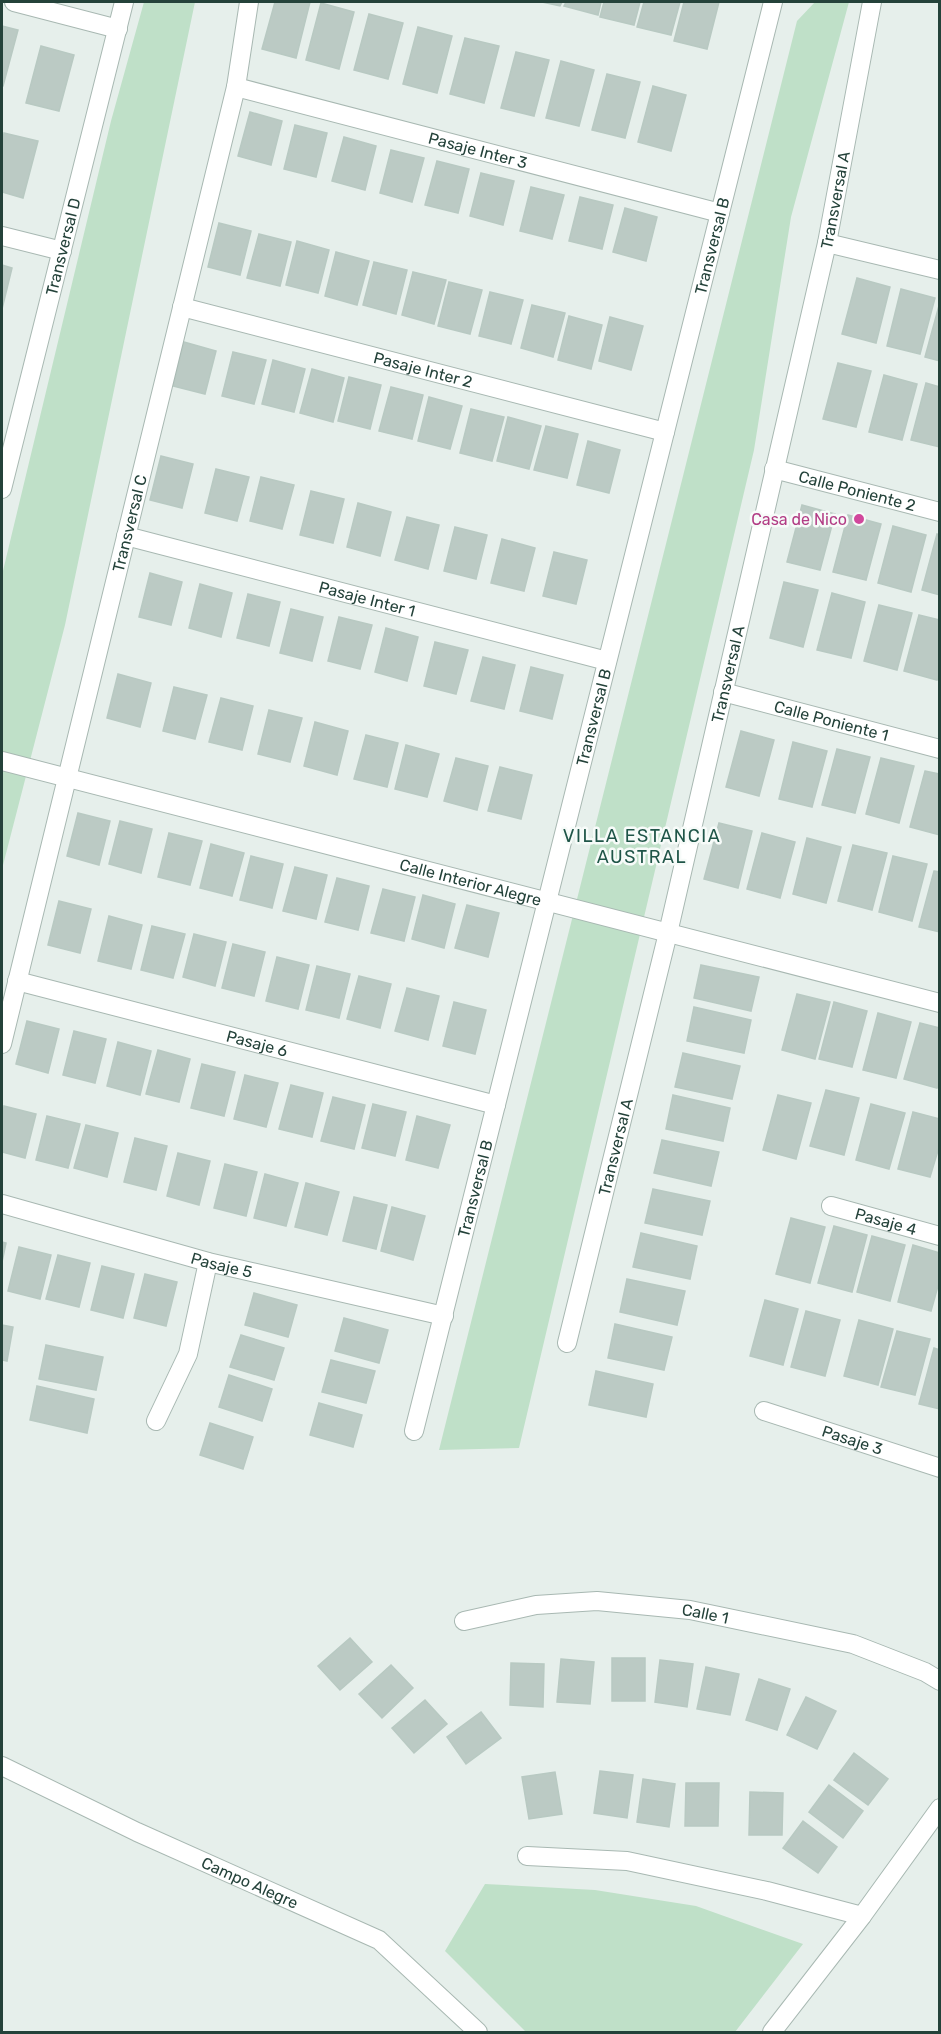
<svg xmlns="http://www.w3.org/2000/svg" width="941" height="2034" viewBox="0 0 941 2034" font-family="Rubik,sans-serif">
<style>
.green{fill:#bfe0c8}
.building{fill:#bbcac4;stroke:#b8c9c2;stroke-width:1.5}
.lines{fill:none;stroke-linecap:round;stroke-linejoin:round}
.minor-casing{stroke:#a8b8b2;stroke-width:20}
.minor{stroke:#fff;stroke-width:18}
.hotel-dot{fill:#d1479c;stroke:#f7fbf9;stroke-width:2}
.labels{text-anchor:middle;stroke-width:5;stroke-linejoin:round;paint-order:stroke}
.street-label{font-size:16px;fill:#24423a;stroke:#f7fbf9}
.hotel-label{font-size:16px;fill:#b23c85;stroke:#f7fbf9;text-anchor:end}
.neighbourhood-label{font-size:18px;letter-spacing:1.5px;fill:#1f5548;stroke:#f7fbf9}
</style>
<rect width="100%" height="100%" fill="#e6efeb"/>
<!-- green -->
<path class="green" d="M144,2H195L65,625L2,869V575L111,121Z
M815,2H849L791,217L754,450L519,1448L439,1450L797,21Z
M485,1884L595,1890L696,1906L803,1944L735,2032H526L445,1951Z"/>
<!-- building -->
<path class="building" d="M275,2H310L296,58L262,49Z
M542,2H562L560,6Z
M566,2H601L598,15L564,6Z
M604,2H640L634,25L600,17Z
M644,2H680L671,35L637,27Z
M684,2H719L707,49L674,41Z
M321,3L354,12L339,69L306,60Z
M369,14L403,23L388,79L354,70Z
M2,26L18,30L3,86H2Z
M418,27L452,36L437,93L403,84Z
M465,38L499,46L484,103L450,94Z
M41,46L74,55L59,111L26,103Z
M516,52L549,60L534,116L501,108Z
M561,61L594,70L579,126L546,118Z
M607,74L640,82L625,138L592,130Z
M653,86L686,95L671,151L638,142Z
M250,112L282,121L271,165L238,156Z
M295,125L327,133L316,177L284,169Z
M4,133L38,141L23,198L2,192V144Z
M344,137L376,146L365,190L332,181Z
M391,150L424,158L412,202L380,193Z
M437,161L469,169L458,213L425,205Z
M481,173L514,181L503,225L470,216Z
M531,187L564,195L552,239L520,231Z
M580,197L613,205L602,249L569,241Z
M625,208L657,217L646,261L613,252Z
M219,223L251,231L240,275L208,267Z
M259,234L291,242L280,286L247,278Z
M297,241L329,250L318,293L286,285Z
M336,252L369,261L357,305L325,296Z
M374,262L407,270L396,314L363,305Z
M2,265L12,268L2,309Z
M413,272L446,280L434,324L402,315Z
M857,278L890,287L876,343L842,334Z
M449,282L482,290L470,334L438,326Z
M901,289L935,298L920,354L887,346Z
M490,292L523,300L511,344L479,336Z
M940,302V361L925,357Z
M532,305L565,313L553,357L521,348Z
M569,316L602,325L591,369L558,360Z
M610,317L643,326L631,370L599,361Z
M184,342L216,351L205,394L173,386Z
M233,352L266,360L254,404L222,396Z
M273,360L305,369L294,412L262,404Z
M838,363L871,371L856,427L823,419Z
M312,369L344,378L333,422L300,413Z
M884,375L917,384L902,440L869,432Z
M349,377L381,385L370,429L338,421Z
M926,383L940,387V447L911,440Z
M391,387L423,395L412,439L379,431Z
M429,397L462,406L450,449L418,441Z
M471,409L504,417L492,461L460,453Z
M508,417L541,426L529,469L497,461Z
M546,426L578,434L567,478L534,470Z
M588,441L620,450L609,493L577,485Z
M161,456L193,464L182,508L150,500Z
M216,469L249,477L237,521L205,513Z
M261,477L294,485L282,529L250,521Z
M311,491L344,499L333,543L300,535Z
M358,503L391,512L380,556L347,547Z
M802,505L835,514L820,570L787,562Z
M848,515L881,524L866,580L833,572Z
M407,517L439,525L428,569L395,560Z
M893,526L926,535L911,592L878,583Z
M455,527L487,535L476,579L444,571Z
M937,534L940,535V595L922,590Z
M502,539L535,548L524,591L491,583Z
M554,552L587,560L576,604L543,596Z
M150,573L182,582L171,625L139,617Z
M784,582L818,590L803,647L770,638Z
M200,584L232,593L221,637L189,628Z
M832,593L865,602L851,658L817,650Z
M248,594L280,602L269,646L237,638Z
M879,605L912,613L897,670L864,661Z
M291,609L323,617L312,661L280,653Z
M919,615L940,620V672L937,680L904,671Z
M339,617L372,625L360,669L328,661Z
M386,628L418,637L407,681L375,672Z
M435,642L468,650L456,694L424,686Z
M483,657L515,665L504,709L471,701Z
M531,667L563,675L552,719L520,711Z
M118,674L151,683L140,727L107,718Z
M174,687L207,695L195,739L163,731Z
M221,698L253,706L242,750L209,742Z
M269,710L302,718L290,762L258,754Z
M315,722L348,731L337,775L304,766Z
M741,731L774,740L759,796L726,787Z
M366,735L398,743L387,787L354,779Z
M793,742L827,751L812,807L779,799Z
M406,745L439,754L427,797L395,789Z
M837,749L870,757L855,813L822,805Z
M456,758L488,766L477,810L444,801Z
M881,758L914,766L899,823L866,814Z
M500,767L532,775L521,819L488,811Z
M925,771L940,774V835L910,827Z
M78,813L110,821L99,865L67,856Z
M120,821L152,829L141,873L109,864Z
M719,823L752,831L738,888L704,879Z
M169,833L202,841L190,885L158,877Z
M762,833L795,842L780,898L747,889Z
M807,838L841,847L826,903L793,894Z
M211,844L244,853L232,896L200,888Z
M853,845L887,853L872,910L838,901Z
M251,856L283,864L272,908L240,900Z
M893,856L927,864L912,921L879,912Z
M295,867L327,875L316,919L283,911Z
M934,871L940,872V932L919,927Z
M337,878L369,886L358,930L325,922Z
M383,889L415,897L404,941L371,933Z
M423,895L455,904L444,948L412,939Z
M59,901L91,909L80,953L48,945Z
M467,905L499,913L488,957L455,948Z
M109,916L142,925L131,969L98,961Z
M152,926L185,934L173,978L141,970Z
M194,934L226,942L215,986L183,977Z
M233,944L265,952L254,996L222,988Z
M277,957L309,965L298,1009L266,1001Z
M701,965L759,977L751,1011L694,998Z
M317,966L350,974L339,1018L306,1010Z
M359,976L391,984L380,1028L347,1019Z
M407,988L439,996L428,1040L395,1031Z
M797,994L830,1002L815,1059L782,1050Z
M454,1002L486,1010L475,1054L443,1046Z
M834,1002L867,1011L852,1067L819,1059Z
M694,1007L751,1020L744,1053L687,1041Z
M878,1013L911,1022L896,1078L863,1070Z
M27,1021L59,1029L48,1073L16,1064Z
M920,1023L940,1028V1080L937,1088L904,1079Z
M74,1031L106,1039L95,1083L63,1075Z
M118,1042L151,1051L140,1095L107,1086Z
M158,1050L190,1059L179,1102L146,1094Z
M683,1053L740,1066L732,1099L675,1087Z
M202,1064L235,1072L224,1116L191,1108Z
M245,1075L278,1083L266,1127L234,1119Z
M291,1085L323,1093L312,1137L279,1129Z
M826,1090L859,1098L844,1155L810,1146Z
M673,1095L730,1108L723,1141L666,1129Z
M778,1095L811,1103L796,1159L763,1150Z
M333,1097L365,1105L354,1149L321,1141Z
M373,1104L406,1112L395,1156L362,1148Z
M871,1104L905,1113L889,1169L856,1160Z
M4,1106L36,1114L25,1158L2,1152V1116Z
M913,1112L940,1119V1144L930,1177L898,1169Z
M47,1116L80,1124L68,1168L36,1160Z
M417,1116L450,1125L438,1168L406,1160Z
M86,1125L118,1133L107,1177L74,1168Z
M135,1138L167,1146L156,1190L124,1182Z
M662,1140L719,1152L711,1186L654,1173Z
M178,1153L210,1161L199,1205L167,1196Z
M225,1164L257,1172L246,1216L214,1208Z
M265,1174L298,1183L286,1226L254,1218Z
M306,1183L339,1192L327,1235L295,1227Z
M653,1189L710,1201L702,1235L645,1223Z
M354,1197L387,1205L376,1249L343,1241Z
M392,1207L425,1216L413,1260L381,1251Z
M791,1218L825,1227L810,1283L776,1274Z
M834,1226L867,1235L852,1292L818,1283Z
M641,1233L697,1246L690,1279L633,1267Z
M872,1236L905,1245L890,1301L857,1292Z
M2,1242L6,1243L2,1262Z
M913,1245L940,1253V1279L931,1311L898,1302Z
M19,1247L51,1255L40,1299L8,1291Z
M58,1255L90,1263L79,1307L46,1299Z
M102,1266L134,1274L123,1318L91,1310Z
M145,1274L177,1282L166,1326L134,1318Z
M627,1279L685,1291L677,1325L620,1312Z
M254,1293L297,1305L288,1337L245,1325Z
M765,1300L798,1309L783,1365L750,1356Z
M806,1311L840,1320L825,1376L791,1367Z
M344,1318L388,1330L379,1363L335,1351Z
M859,1320L893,1329L878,1385L844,1376Z
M615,1324L672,1337L664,1370L608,1358Z
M2,1325L13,1327L7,1361L2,1360Z
M897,1331L930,1339L915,1395L881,1387Z
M241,1335L284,1348L274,1380L230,1367Z
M46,1345L103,1357L96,1390L39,1379Z
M934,1348L940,1350V1409L919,1404Z
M331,1360L375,1371L366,1403L322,1392Z
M596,1371L653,1384L646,1417L589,1405Z
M229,1375L272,1389L262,1421L219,1407Z
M37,1386L94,1399L87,1433L30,1420Z
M319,1403L362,1415L353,1447L310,1435Z
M210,1423L253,1437L243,1469L200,1455Z
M350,1638L372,1662L340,1690L318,1666Z
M612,1658H645V1701H612Z
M561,1659L594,1662L590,1704L557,1702Z
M660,1660L693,1664L687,1707L655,1702Z
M511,1663L544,1664L543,1707L510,1705Z
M391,1665L413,1688L382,1718L359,1694Z
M706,1667L739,1674L730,1715L697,1709Z
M759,1679L790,1689L777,1730L746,1720Z
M806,1697L836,1711L817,1749L787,1735Z
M425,1700L447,1724L414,1753L392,1728Z
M481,1712L501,1738L466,1764L447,1737Z
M854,1753L888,1779L868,1805L834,1780Z
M600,1771L633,1775L627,1818L594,1813Z
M555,1772L562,1814L529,1819L522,1777Z
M643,1779L675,1784L669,1827L637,1822Z
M686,1783H719L718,1826H685Z
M829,1785L863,1811L843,1838L809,1812Z
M750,1792L783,1793L782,1835H749Z
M803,1821L837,1847L818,1873L783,1848Z"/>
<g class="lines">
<defs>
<g id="minor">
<path d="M14,2L118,29"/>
<path id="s1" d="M236,87L720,213"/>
<path d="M2,236L62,251"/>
<path d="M827,243L940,270"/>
<path id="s2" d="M182,307L665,432"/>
<path id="s3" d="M774,469L940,512"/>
<path id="s4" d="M2,489L124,2"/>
<path id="s5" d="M126,536L607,661"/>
<path id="s6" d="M723,692L940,749"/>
<path id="s7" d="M2,761L940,1003"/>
<path id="s8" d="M17,981L496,1105"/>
<path id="s9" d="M2,1044L236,87L249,2"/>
<path id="s10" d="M2,1204L208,1262L444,1316"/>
<path id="s11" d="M831,1206L940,1236"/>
<path id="s12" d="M567,1343L668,933L827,243L872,2"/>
<path id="s13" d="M764,1411L940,1468"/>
<path d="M156,1421L188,1354L208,1262"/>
<path id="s14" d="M414,1431L773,2"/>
<path id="s15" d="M464,1621L536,1605L597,1601L690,1610L853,1644L925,1672L940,1681"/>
<path id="s16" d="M2,1766L137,1832L379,1940L478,2032"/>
<path d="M527,1856L627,1861L767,1891L862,1916"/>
<path d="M772,2032L862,1916L940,1808"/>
</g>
</defs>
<!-- minor casing -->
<use href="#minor" class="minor-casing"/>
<!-- minor -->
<use href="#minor" class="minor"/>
</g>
<!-- markers -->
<circle class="hotel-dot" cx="859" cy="519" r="6"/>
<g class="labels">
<!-- street labels -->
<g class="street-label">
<text dy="6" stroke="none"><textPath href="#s1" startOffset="250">Pasaje Inter 3</textPath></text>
<text dy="6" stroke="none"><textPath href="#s12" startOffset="1174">Transversal A</textPath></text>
<text dy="6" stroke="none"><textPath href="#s4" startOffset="250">Transversal D</textPath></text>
<text dy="6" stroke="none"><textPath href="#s14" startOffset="1222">Transversal B</textPath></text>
<text dy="6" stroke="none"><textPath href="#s2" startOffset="249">Pasaje Inter 2</textPath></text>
<text dy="6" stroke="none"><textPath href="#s3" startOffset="86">Calle Poniente 2</textPath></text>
<text dy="6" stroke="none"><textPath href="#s9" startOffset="536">Transversal C</textPath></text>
<text dy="6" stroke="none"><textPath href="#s5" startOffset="249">Pasaje Inter 1</textPath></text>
<text dy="6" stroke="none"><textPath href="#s12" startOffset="688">Transversal A</textPath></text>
<text dy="6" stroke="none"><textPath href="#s14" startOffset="736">Transversal B</textPath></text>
<text dy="6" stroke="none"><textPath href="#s6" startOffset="112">Calle Poniente 1</textPath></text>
<text dy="6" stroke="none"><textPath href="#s7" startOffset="484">Calle Interior Alegre</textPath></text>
<text dy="6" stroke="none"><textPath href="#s8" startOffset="248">Pasaje 6</textPath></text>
<text dy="6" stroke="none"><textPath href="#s12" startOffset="202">Transversal A</textPath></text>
<text dy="6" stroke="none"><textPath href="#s14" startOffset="250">Transversal B</textPath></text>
<text dy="6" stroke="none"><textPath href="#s11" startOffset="57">Pasaje 4</textPath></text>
<text dy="6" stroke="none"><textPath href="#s10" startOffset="228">Pasaje 5</textPath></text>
<text dy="6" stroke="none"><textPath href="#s13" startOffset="93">Pasaje 3</textPath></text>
<text dy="6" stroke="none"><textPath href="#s15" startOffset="244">Calle 1</textPath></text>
<text dy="6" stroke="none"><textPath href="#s16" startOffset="274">Campo Alegre</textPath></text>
</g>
<!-- hotel labels -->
<g class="hotel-label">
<text x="847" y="525">Casa de Nico</text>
</g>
<!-- neighbourhood labels -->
<g class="neighbourhood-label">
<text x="642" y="842">VILLA ESTANCIA<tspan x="642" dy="21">AUSTRAL</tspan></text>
</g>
</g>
<!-- border -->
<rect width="941" height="2034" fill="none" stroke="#24423a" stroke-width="6"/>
</svg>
